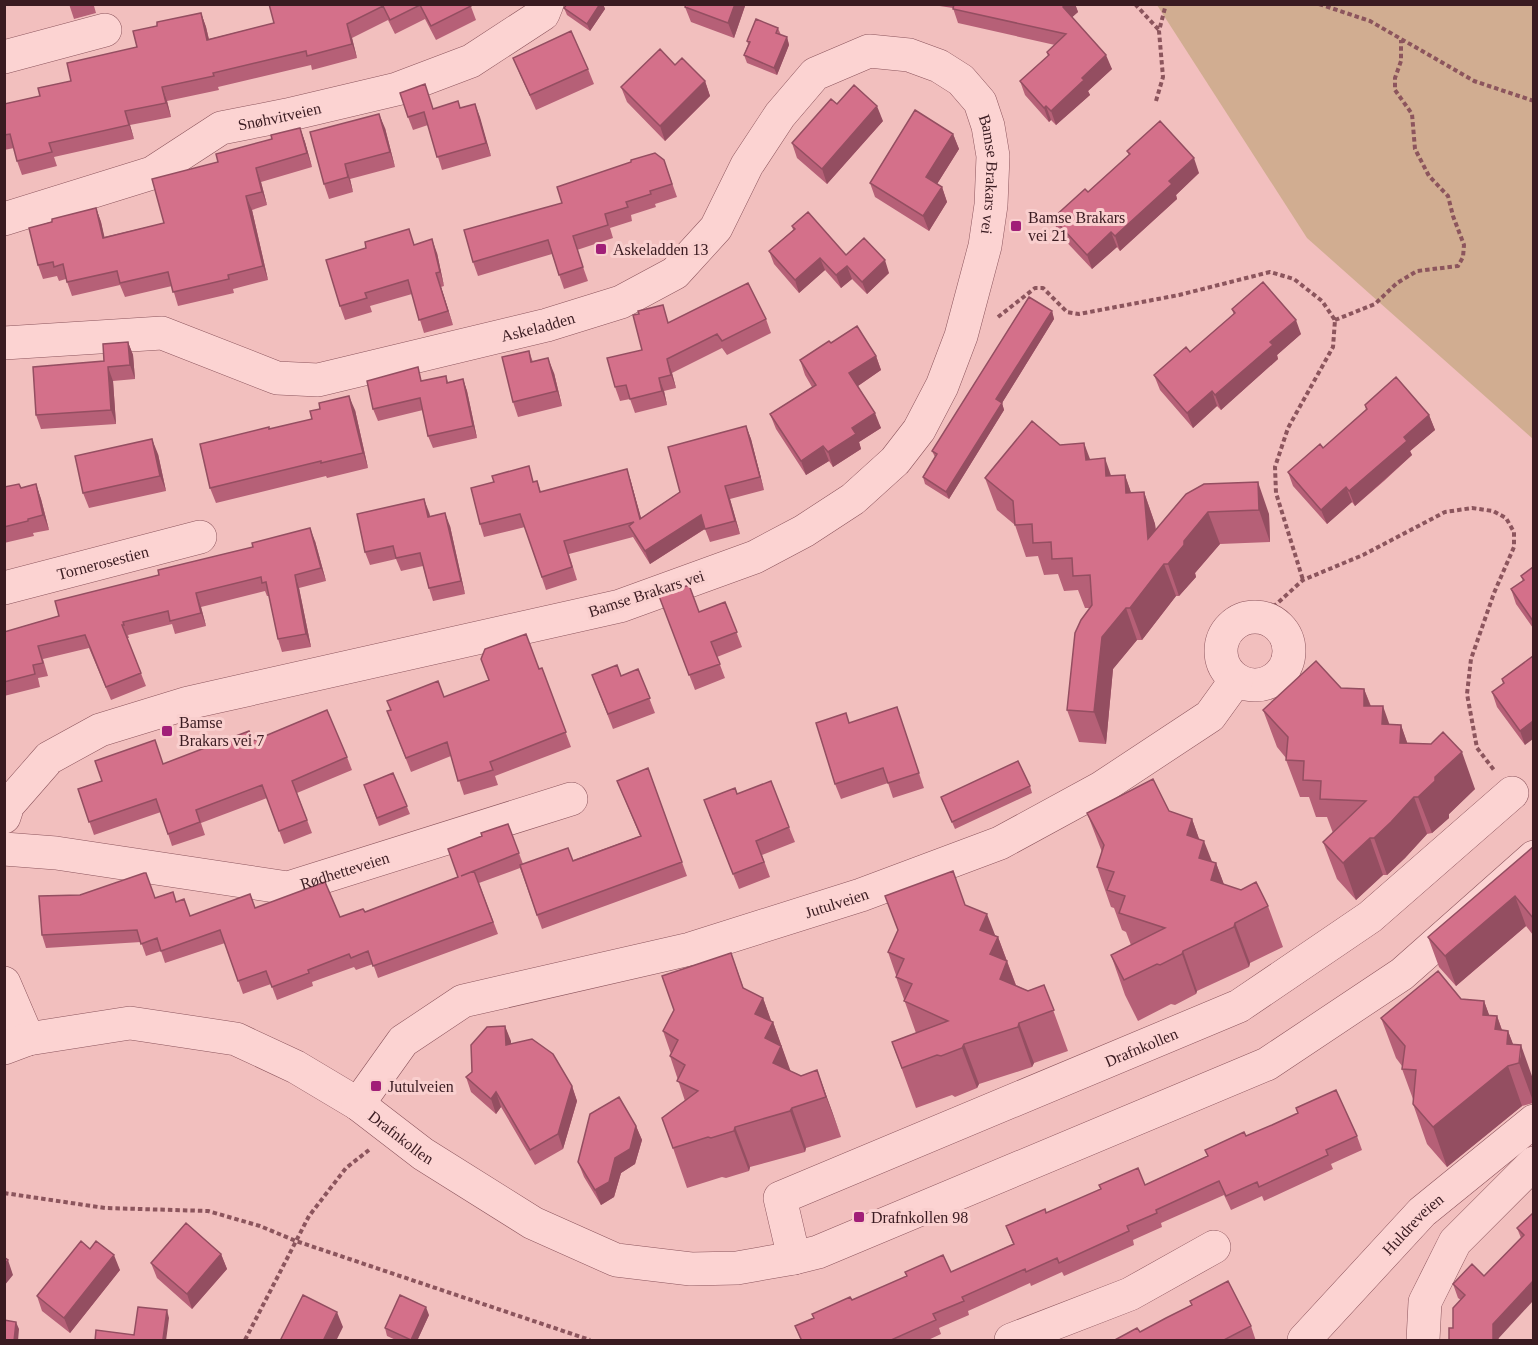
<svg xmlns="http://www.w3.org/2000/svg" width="1538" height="1345" viewBox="0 0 1538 1345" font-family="Georgia,serif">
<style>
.green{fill:#d1ad91}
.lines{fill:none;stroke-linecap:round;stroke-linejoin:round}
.minor-casing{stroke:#8c555d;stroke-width:34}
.path{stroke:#8c555d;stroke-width:4;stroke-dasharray:4.5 3;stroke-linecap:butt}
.minor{stroke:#fcd3d2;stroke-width:33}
.wall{fill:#b66077}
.shaded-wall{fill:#944e61}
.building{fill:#d4708a;stroke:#944e61;stroke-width:1.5}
.poi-dot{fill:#a11f78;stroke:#f9cfce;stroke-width:2}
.labels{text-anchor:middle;stroke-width:6;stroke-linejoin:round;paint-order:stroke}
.street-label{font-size:16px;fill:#3a1b21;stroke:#f9cfce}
.poi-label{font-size:16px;fill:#3a1b21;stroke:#f9cfce;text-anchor:start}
</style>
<rect width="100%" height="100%" fill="#f2bfbe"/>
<!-- green -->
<path class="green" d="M1157,5H1533V439L1307,238Z"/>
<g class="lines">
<defs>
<g id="minor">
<path d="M4,57L105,30"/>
<path id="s1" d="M4,219L152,173L221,128L287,115L397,89L471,61L543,14L547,4"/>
<path id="s2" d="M4,343L162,333L277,378L318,380L547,325L621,302L675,273L716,228L747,165L780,115L815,74L869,51L909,55L939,66L961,80L980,102L988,126L993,156L991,205L985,246L961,336L942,386L919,430L895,461L853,499L804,531L755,557L620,606L188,703L100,730L49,758L8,805L4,817"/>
<path id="s3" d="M4,588L200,537"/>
<circle cx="1255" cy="651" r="34"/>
<path id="s4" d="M4,849L56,853L288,888L571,799"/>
<path d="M4,983L28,1039"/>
<path id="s5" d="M4,1048L28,1039L130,1023L236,1039L296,1067L358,1104L423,1154L533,1223L616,1260L691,1269L737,1268L794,1258L818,1252L1267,1064L1402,974L1534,857"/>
<path id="s6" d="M358,1104L403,1041L463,1001L690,949L861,895L1000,843L1101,788L1210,716L1236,680"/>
<path id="s7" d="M794,1258L780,1198L1239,1006L1370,917L1512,793"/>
<path d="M1011,1340L1130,1294L1214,1247"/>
<path id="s8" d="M1304,1340L1422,1212L1534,1121"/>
<path d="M1423,1340L1425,1302L1455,1242L1534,1163"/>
</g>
</defs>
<!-- minor casing -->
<use href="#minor" class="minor-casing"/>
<!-- path -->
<path class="path" d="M1135,4L1159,30
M1319,4L1370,21L1474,81L1534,101
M1156,101L1163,77L1159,31L1166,4
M998,317L1035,288H1043L1067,312L1079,314L1179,295L1270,272L1294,279L1322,301L1335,320L1333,347L1288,428L1275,467L1276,493L1303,580
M1335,320L1375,304L1397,283L1417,271L1458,266L1463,257L1464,245L1453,216L1448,196L1429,176L1415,149L1412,114L1395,90V78L1401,61V40
M1262,617L1303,580L1363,555L1445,512L1472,508L1493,511L1506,518L1514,532V547L1494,593L1471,659L1467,694L1477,748L1494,770
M4,1193L105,1208L208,1211L260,1226L296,1241L590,1340
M245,1340L309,1216L346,1168L369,1150"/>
<!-- minor -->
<use href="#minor" class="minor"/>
</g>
<!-- wall -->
<path class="wall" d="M69,4H98L94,6L96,13L74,19Z
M269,4H470L476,20L436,40L425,19L395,34L388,20L352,38L357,58L312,70L311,65L218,87L219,90L167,101L171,117L130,125L134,139L54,157L57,166L22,175L17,161L14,148L4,150V104L40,96L137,47L157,26L201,13L206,27L209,39L274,23Z
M567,4H603L605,9L590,31L567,15L564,8Z
M686,4H745V6L734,38L691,22L685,7Z
M926,4H1075L1078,12L1072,17L1112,69L1088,91L1090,95L1056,125L1051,120L1049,122L1025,95L1020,81L1048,56L1047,52L1055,45L958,23L953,8Z
M778,28L781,35L787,37L789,45L777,75L747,63L744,55L748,44L747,41Z
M513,58L588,69L594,84L536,110L519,72Z
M675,65L705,81L710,96L665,141L627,102L621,87Z
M425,84L433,109L461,108L475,104L491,156L442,170L428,125L413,130L408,117Z
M883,121L827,184L797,158L792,143Z
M300,128L305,142L312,167L261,182L267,205L252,210L268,280L233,289L234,293L178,306L172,286L125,297L120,285L72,296L66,279L59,281L57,276L43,279L38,265L52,222L96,208L101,222L104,237L164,223L218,162Z
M385,128L395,167L350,179L353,192L329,199L324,184L310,132Z
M953,134L959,149L937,184L942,187L947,202L929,231L875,197L870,183Z
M1127,151L1199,173L1176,195L1177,199L1120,251L1117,247L1092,269L1058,233L1053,218L1088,192L1129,155Z
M664,160L677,197L655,204L656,207L631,215L632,221L610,228L613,238L577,250L588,281L564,289L552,254L478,276L473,262L562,203Z
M792,226L846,255L889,273L867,294L852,279L841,288L825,270L799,293L774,264L769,251L793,230Z
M415,245L437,253L444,286L441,287L453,325L424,333L412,294L370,306L372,312L345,320L340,306Z
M1232,309L1301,334L1277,355L1278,359L1221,410L1217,406L1193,428L1160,390L1154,375L1190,352L1234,315Z
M1052,311L1054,319L1002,403L1004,410L949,499L925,484L923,477L935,457L932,451Z
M766,319L771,333L727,355L722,348L672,373L676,388L664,391L667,405L635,413L630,399L620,401L615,387L642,350L669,322Z
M128,342L133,355L135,379L113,381L116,424L41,429L36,415Z
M831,343L876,356L881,370L858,386L881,428L859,442L861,449L833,467L829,461L806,475L776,429L770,414L812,387L805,375L800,360Z
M529,351L533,362L554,373L562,406L518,417L513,402Z
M446,376L448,382L463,379L467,391L477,438L433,448L428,436L423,410L378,421L373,409L423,381Z
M1365,405L1429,415L1435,430L1410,451L1412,455L1384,481L1355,506L1352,502L1327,524L1293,486L1288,472L1323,448L1366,410Z
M355,410L368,468L327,478L326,476L216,503L210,488L270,429Z
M746,426L751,439L764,490L730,499L740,534L710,542L705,529L650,564L633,537L569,554L577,580L546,590L525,527L484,537L480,524L535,482L537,481L541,492L627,469L631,482L641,518L680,492Z
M1060,445L1090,460L1111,476L1125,475L1131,493L1144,492L1155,524L1156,530L1204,484L1269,514L1270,542L1220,544L1195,573L1196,577L1179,596H1176L1142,640H1137L1113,669L1106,744L1079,742L1067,710L1090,608H1085L1078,590L1064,591L1058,574L1044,575L1038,556L1026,557L1015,525L997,510L985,478Z
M158,454L166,491L89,508L83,493Z
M36,484L41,499L49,530L33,533L34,536L4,543V487L21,488Z
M429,512L430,516L450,526L465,594L433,601L429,588L423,566L401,571L396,559L370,565L365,552Z
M315,541L326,581L299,588L311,647L282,652L278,639L269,596H267L265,591L201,607L206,626L175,634L172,624L128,635L129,638H127L146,686L111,700L89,648L43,659L48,676L38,678L40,687L4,696V632Z
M1533,567V628L1516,604L1511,589L1523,581L1521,576Z
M659,596L699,612L725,602L742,647L717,657L725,678L695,690Z
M1533,656L1525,745L1497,707L1492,692L1503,684L1502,679Z
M542,668L571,747L495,776L498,785L464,795L451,756L411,772L387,711L444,697Z
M638,669L655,713L613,729L592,675L621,676Z
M1341,688L1364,689L1371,706L1389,725H1401L1407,743L1475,789L1449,814V818L1432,833L1427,834L1405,858L1387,875H1383L1356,900L1337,879L1323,842L1333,833L1327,817H1316L1309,797H1300L1286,760V758L1277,747L1263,710Z
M897,707L924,788L893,798L888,783L841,799L835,784L849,723Z
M253,741L347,757L352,770L297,793L312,833L284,844L267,798L201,823L205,835L172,846L161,812L94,835L78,789L164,764Z
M648,768L687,876L542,929L520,868L479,883L498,934L378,978L373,964L356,970L354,967L312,982L313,986L277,1000L271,984L243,994L225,943L165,963L161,951L146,956L141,942L46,948L42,935L80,895L155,898L176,902L191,916L255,908L340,917L365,912L458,877L482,836L508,824L523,864L573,860L640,836L617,781Z
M393,773L410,814L379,826L364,785Z
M1030,786L1032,793L955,829L941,797Z
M737,794L789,827L795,842L762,855L770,877L739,889L709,814Z
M1169,811L1192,819L1199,839L1212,862L1216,863L1224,885L1268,906L1283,947L1250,963L1249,967L1197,991L1196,994L1175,1005L1171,1004L1138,1021L1125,995L1111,955L1131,945L1126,932L1122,930L1114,908L1111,907L1097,867L1102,852L1087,813Z
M1533,847V935L1526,926L1456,986L1439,967L1428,937Z
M885,896L965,905L995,936L998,937L1016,985L1028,991L1044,985L1068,1051L1034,1063L1032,1067L979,1084L977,1088L955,1097L952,1095L916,1108L892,1042L916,1033L896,977V975L888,952L898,930Z
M731,953L744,989L763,998L771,1021L773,1022L790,1071L801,1076L817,1070L841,1137L806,1148L805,1152L750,1167L749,1171L726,1178L722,1177L687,1188L673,1148L685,1101L670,1056L671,1054L663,1031Z
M1461,999L1484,1001L1489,1015L1497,1016L1502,1030L1508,1031L1513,1045L1533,1079V1103L1522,1106L1447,1167L1427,1144L1413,1104V1099L1402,1069V1066L1396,1058L1381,1018Z
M505,1026L511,1044L572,1086L577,1101L563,1149L535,1165L501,1107L496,1114L471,1092L466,1077L472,1072Z
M636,1126L642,1140L635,1164L621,1173L614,1197L601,1205L584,1177L578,1162Z
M1246,1136H1357L1362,1150L1331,1164L1333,1169L1264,1201L1262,1196L1231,1210L1224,1195L1161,1223L1162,1227L1133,1240L1134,1245L1064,1276L1062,1272L1031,1286L1030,1283L968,1311L969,1315L939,1328L941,1334L926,1341H801L795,1326L852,1300L951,1272L1013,1244L1006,1226L1046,1213L1145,1185L1207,1156Z
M1533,1213L1498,1341H1449L1461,1300L1458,1298L1453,1284L1484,1276L1521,1238L1517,1228Z
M90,1249L120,1270L70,1333L42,1311L37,1296Z
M221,1254L227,1269L192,1309L157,1278L151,1263Z
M429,1315L417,1341H398L387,1336L385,1328Z
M1251,1326L1256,1341H1113L1140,1332Z"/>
<!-- shaded-wall -->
<path class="shaded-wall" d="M600,4H603L605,9L590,31L587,24Z
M735,4H745V6L734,38L728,23Z
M1065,4H1075L1078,12L1068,21L1063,7Z
M201,13L206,27L212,54L207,40Z
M347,24L352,38L357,58L352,44Z
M787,37L789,45L777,75L774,68Z
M1106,55L1112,69L1088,91L1090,95L1056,125L1051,111L1082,78Z
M705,81L710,96L665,141L660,126Z
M162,87L167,101L171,117L166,103Z
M475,104L480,117L491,156L486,143Z
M877,106L883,121L827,184L822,169Z
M1046,106L1051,120L1049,122L1044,108Z
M125,111L130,125L134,139L129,125Z
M379,114L385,128L395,167L390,152Z
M300,128L305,142L312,167L307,153Z
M953,134L959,149L932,192L926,177Z
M1194,158L1199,173L1176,195L1177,199L1120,251L1115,236L1169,181Z
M345,164L350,179L353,192L348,177Z
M256,168L261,182L267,205L262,192Z
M942,187L947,202L929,231L923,216Z
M246,196L252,210L268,280L263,266Z
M96,208L101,222L108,252L103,238Z
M1111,232L1117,247L1092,269L1087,255Z
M432,239L437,253L444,286L440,272Z
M820,258L825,270L799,293L795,280Z
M885,260L889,273L867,294L862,282Z
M847,266L852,279L841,288L836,275Z
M436,273L441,287L453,325L448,311Z
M1052,311L1054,319L1002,403L1004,410L949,499L946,492L996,399Z
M1296,320L1301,334L1277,355L1278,359L1221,410L1215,395L1270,342Z
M128,342L133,355L135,379L130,365Z
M876,356L881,370L855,388L849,373Z
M548,358L554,373L562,406L557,391Z
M667,359L672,373L676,388L671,375Z
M108,367L113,381L116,424L111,410Z
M659,378L664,391L667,405L662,391Z
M463,379L467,391L477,438L473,426Z
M1212,391L1217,406L1193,428L1187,413Z
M349,396L355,410L368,468L363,453Z
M875,413L881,428L859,442L861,449L833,467L828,452L852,428Z
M1429,415L1435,430L1410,451L1412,455L1355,506L1349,491L1404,437Z
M746,426L751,439L764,490L760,477Z
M152,439L158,454L166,491L160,476Z
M1084,443L1096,475L1086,460Z
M823,446L829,461L806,475L801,461Z
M1105,458L1116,490L1106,476Z
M627,469L631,482L645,532L640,519Z
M1125,475L1136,507L1126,493Z
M1258,482L1269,514L1270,542L1259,510Z
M36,484L41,499L49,530L43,515Z
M725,486L730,499L740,534L735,521Z
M1346,487L1352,502L1327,524L1321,510Z
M1144,492L1155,524L1159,570L1164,564L1176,596L1142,640L1130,608L1148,539Z
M424,499L429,512L433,530L428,517Z
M1208,512L1220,544L1195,573L1196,577L1179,596L1168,564L1184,541Z
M445,513L450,526L465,594L461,581Z
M701,515L706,528L650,564L645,551Z
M310,528L315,541L326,581L321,568Z
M295,575L299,588L311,647L306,634Z
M196,593L201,607L206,626L201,613Z
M1126,608L1137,640L1113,669L1106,744L1094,712L1102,637Z
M1364,689L1378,726L1364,706Z
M1383,706L1396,743L1382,724Z
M1533,721V739L1525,745L1520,731Z
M1401,725L1414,762L1400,743Z
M1462,752L1475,789L1449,814V818L1432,833L1418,797L1435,777Z
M1414,797L1427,834L1405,858L1387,875L1374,838Z
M1192,819L1202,847L1204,841L1215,869L1216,863L1231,903L1226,920L1187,835Z
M1370,838L1383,875L1356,900L1343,863Z
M1515,896L1526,926L1456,986L1445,956Z
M987,914L997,940L998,937L1022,1002L1015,1019L980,930Z
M1235,923L1250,963L1249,967L1234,927Z
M1183,951L1197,991L1196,994L1182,954Z
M763,998L772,1023L773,1022L796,1086L787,1103L755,1014Z
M1484,1001L1499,1042L1483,1015Z
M1497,1016L1511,1056L1495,1029Z
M1019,1023L1034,1063L1032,1067L1018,1027Z
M505,1026L511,1041V1059L506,1045Z
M1508,1031L1520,1062L1521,1045L1533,1079V1101L1519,1063L1507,1044Z
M964,1044L979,1084L977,1088L962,1048Z
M1508,1066L1522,1106L1447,1167L1433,1127Z
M817,1070L832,1111L841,1137L826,1097Z
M572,1086L577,1101L563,1149L558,1134Z
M496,1092L501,1107L496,1114L491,1099Z
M792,1108L806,1148L805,1152L790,1111Z
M636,1126L642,1140L635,1164L621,1173L614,1197L601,1205L595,1190Z
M735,1127L750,1167L749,1171L734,1131Z
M221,1254L227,1269L192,1309L187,1294Z
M114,1255L120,1270L70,1333L64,1318Z
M8,1260L13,1275L4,1286V1265Z
M1533,1281V1301L1498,1339V1341H1493V1324Z
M426,1307L429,1315L417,1341H411Z
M167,1310L169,1318L166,1341L163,1339Z
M337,1312L343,1327L336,1341H323Z
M16,1322L19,1329L18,1341H14Z"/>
<!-- building -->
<path class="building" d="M269,4H470L471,6L431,26L420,5L390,20L383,6L347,24L352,44L307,56L306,51L213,73L214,76L162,87L166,103L125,111L129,125L49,143L52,152L17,161L10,134L4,135V104L40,96L38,88L71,81L67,63L137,47L133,31L157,26V22L201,13L207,40L274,23Z
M567,4H600L587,24L564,8Z
M686,4H735L728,23L685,7Z
M954,4H1065L1063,7L1106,55L1082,78L1084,80L1051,111L1046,106L1044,108L1020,81L1049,55L1047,52L1066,34L953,9Z
M756,19L778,28L776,33L787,37L774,68L744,55L750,42L747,41Z
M571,31L588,69L530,95L513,58Z
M660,49L675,65L682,58L705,81L660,126L621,87Z
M425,84L433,109L458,101L460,108L475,104L486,143L437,157L424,112L408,117L400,93Z
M854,85L877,106L822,169L792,143L831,99L837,104Z
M915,110L953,134L926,177L942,187L923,216L870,183Z
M379,114L390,152L345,164L348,177L324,184L310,132Z
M1160,121L1194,158L1169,181L1172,184L1115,236L1111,232L1087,255L1053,218L1085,189L1088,192L1130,154L1127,151Z
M300,128L307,153L256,168L262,192L246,196L263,266L228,275L229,279L173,292L168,272L120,283L117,271L67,282L63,264L54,267L53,262L38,265L29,228L52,222V219L96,208L103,238L164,223L152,179L218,162L216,154L272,139L271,135Z
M655,153L664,160L672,184L650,191L651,194L626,202L628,207L605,214L608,225L573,236L583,267L559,275L548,240L473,262L464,230L562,203L557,187L631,162V160Z
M808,212L846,255L864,238L885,260L862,282L847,266L836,275L820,258L795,280L769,251L795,229L792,226Z
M409,229L414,245L432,239L440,272L436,273L448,311L419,320L408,280L365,293L367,298L340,306L326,260L366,248L365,242Z
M1263,282L1296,320L1270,342L1273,345L1215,395L1212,391L1187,413L1154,375L1186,347L1190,352L1235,313L1232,309Z
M748,283L766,319L722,341L717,334L667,359L671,375L659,378L662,391L630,399L626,385L615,387L607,358L642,350L633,315L639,314L638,311L663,305L668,323Z
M1029,297L1052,311L996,399L1002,403L946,492L923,477L937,454L932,451Z
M857,326L876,356L849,373L875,413L852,428L856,434L828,452L823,446L801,461L770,414L816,385L800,360L829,341L831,343Z
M128,342L130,365L108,367L111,410L36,415L33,367L104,361L103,344Z
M529,351L531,362L548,358L557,391L513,402L502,357Z
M418,367L421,381L446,376L447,383L463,379L473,426L428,436L420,398L373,409L367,381Z
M1396,377L1429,415L1404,437L1407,441L1349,491L1346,487L1321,510L1288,472L1320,444L1323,448L1367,409L1365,405Z
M349,396L363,453L321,463V461L210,488L200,444L269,427V429L312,419L310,411L320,409L319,403Z
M1032,421L1060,445L1084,443L1086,460L1105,458L1106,476L1125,475L1126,493L1144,492L1148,539L1186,494L1204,484L1258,482L1259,510L1208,512L1184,541V545L1168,564H1164L1130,608H1126L1102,637L1094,712L1067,710L1075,633L1081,620L1092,605L1090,575L1073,576L1072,558L1052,559L1051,542L1033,543L1032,524L1015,525L1013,501L985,478Z
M746,426L760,477L725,486L735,521L705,529L701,515L645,551L629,526L634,522L564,541L572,567L542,577L520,514L480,524L471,488L494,482L492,476L529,466L533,482L537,481L540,492L627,469L640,519L680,492L668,447Z
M152,439L160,476L83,493L75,456Z
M19,484L21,488L36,484L43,515L28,519V521L4,527V487Z
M424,499L428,517L445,513L461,581L429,588L420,553L396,558L393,546L365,552L357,514Z
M310,528L321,568L295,575L306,634L278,639L266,582L262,583L261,577L196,593L201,613L170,621L168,611L123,622L124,625H122L141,673L106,687L85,635L38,646L43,663L33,665L35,674L4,682V632L59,616L55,601L159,575L158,570L253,547L252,543Z
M1533,567V621L1511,589L1524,580L1521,576Z
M689,585L699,612L725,602L737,632L711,642L720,664L689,675L659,596Z
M526,634L539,669L542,668L566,732L490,762L493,770L458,781L447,742L406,758L387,711L391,710L387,701L438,681L444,697L489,680L481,659L485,649Z
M1533,656V721L1520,731L1492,692L1504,683L1502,679Z
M1316,661L1341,688L1364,689V706H1383L1382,724L1401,725L1400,743L1431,744L1443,732L1462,752L1435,777V781L1418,797H1414L1391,822L1374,838H1370L1343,863L1323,842L1366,801L1320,799L1321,781L1303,780L1304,761L1286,760L1288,737L1263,710Z
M617,665L621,676L638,669L650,698L608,714L592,675Z
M897,707L919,773L888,783L883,768L835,784L816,723L846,713L849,723Z
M327,710L347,757L292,781L307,820L279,831L262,785L196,810L200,822L168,834L156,799L89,822L78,789L102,781L95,761L155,740L163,764L249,731L253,741Z
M1018,761L1030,786L952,822L941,797Z
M648,768L682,862L537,915L520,865L568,848L573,861L641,836L617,781Z
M393,773L407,806L377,818L364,785Z
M1153,779L1169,811L1192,819L1187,835L1204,841L1199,858L1216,863L1211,880L1241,890L1256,882L1268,906L1235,923L1234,927L1183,951L1182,954L1160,965L1157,964L1124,980L1111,955L1165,928L1119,913L1125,896L1107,890L1114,872L1097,867L1104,845L1087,813Z
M771,781L789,827L756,841L764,862L733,874L704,800L735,788L737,794Z
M508,824L519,853L461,876L474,871L493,922L373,966L368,951L351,958L349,954L308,970L309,973L272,987L266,971L238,981L220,930L161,951L157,938L141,944L137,930L42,935L39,896L80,895L144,873H146L155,898L173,892L176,902L184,899L190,916L250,894L255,908L325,882L340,917L363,909L365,912L458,877L448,849L482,836L481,833Z
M1533,847V918L1515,896L1445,956L1428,937Z
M953,871L965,905L987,914L980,930L998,937L990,954L1007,961L1000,979L1028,991L1044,985L1054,1010L1019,1023L1018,1027L964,1044L962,1048L941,1056L937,1055L902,1068L892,1042L948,1021L904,1001L912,984L896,977L904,959L888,952L898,930L885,896Z
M731,953L743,988L763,998L755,1014L773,1022L765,1038L781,1046L773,1063L801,1076L817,1070L826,1097L792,1108L790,1111L735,1127L734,1131L711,1138L708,1137L673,1148L662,1118L698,1091L677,1081L685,1065L670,1056L678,1040L663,1031L674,1010L662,976Z
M1438,971L1461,999L1484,1001L1483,1015L1497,1016L1495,1029L1508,1031L1507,1044L1521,1045L1519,1063L1508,1066L1433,1127L1413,1104L1416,1070L1402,1069L1405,1046L1381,1018Z
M505,1026L506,1045L532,1039L553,1054L572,1086L558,1134L530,1150L496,1092L491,1099L466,1077L472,1072L471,1045L487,1027Z
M1336,1090L1357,1136L1326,1150L1328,1155L1259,1187L1257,1182L1226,1196L1219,1181L1156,1210L1157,1213L1127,1226L1129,1231L1059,1263L1057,1258L1026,1272L1025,1269L962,1297L964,1301L933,1314L936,1320L889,1341H802L795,1326L814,1318L812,1314L850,1297L852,1300L907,1276L905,1272L943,1255L951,1272L1014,1244L1006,1226L1045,1209L1046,1213L1101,1189L1099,1185L1138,1168L1145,1185L1208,1156L1205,1150L1244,1132L1246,1136L1272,1125L1298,1113L1296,1108Z
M619,1097L636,1126L630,1149L615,1158L609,1182L595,1190L578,1162L590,1114Z
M1533,1213V1281L1493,1324V1341H1449V1328H1453V1308L1465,1295L1453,1284L1472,1264L1484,1276L1524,1235L1517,1228Z
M186,1223L221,1254L187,1294L151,1263Z
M81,1241L90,1249L96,1241L114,1255L64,1318L37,1296Z
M4,1257L8,1260L4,1265Z
M1228,1281L1251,1326L1222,1341H1113L1137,1328L1140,1332L1166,1318L1192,1305L1190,1301Z
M303,1295L337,1312L323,1341H280Z
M400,1295L426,1307L411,1340L385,1328Z
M138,1307L167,1310L163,1339L172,1341H95L96,1330L134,1335Z
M4,1320L16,1322L14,1341H4Z"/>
<!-- markers -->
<g class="poi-dot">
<rect x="1010" y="220" width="12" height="12" rx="3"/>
<rect x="595" y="243" width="12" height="12" rx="3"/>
<rect x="161" y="725" width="12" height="12" rx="3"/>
<rect x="370" y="1080" width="12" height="12" rx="3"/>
<rect x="853" y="1211" width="12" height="12" rx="3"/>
</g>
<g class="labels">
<!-- street labels -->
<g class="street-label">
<text dy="6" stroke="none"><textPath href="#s1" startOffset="297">Snøhvitveien</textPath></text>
<text dy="6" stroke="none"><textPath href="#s2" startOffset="1202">Bamse Brakars vei</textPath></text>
<text dy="6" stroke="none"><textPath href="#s2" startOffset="549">Askeladden</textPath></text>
<text dy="6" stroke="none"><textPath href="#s3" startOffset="102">Tornerosestien</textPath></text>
<text transform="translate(646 593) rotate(-18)" y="6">Bamse Brakars vei</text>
<text dy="6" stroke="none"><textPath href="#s4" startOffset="346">Rødhetteveien</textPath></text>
<text dy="6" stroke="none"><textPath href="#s6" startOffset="536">Jutulveien</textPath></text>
<text dy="6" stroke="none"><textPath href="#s7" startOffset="453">Drafnkollen</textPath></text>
<text dy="6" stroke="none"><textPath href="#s5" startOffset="429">Drafnkollen</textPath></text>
<text dy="6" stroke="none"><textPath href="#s8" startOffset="159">Huldreveien</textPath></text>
</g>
<!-- poi labels -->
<g class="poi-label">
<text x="1028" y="223">Bamse Brakars<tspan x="1028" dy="18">vei 21</tspan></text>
<text x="613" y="255">Askeladden 13</text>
<text x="179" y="728">Bamse<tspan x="179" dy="18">Brakars vei 7</tspan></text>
<text x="388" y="1092">Jutulveien</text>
<text x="871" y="1223">Drafnkollen 98</text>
</g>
</g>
<!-- border -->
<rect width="1538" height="1345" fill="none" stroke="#3a1b21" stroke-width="12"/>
</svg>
